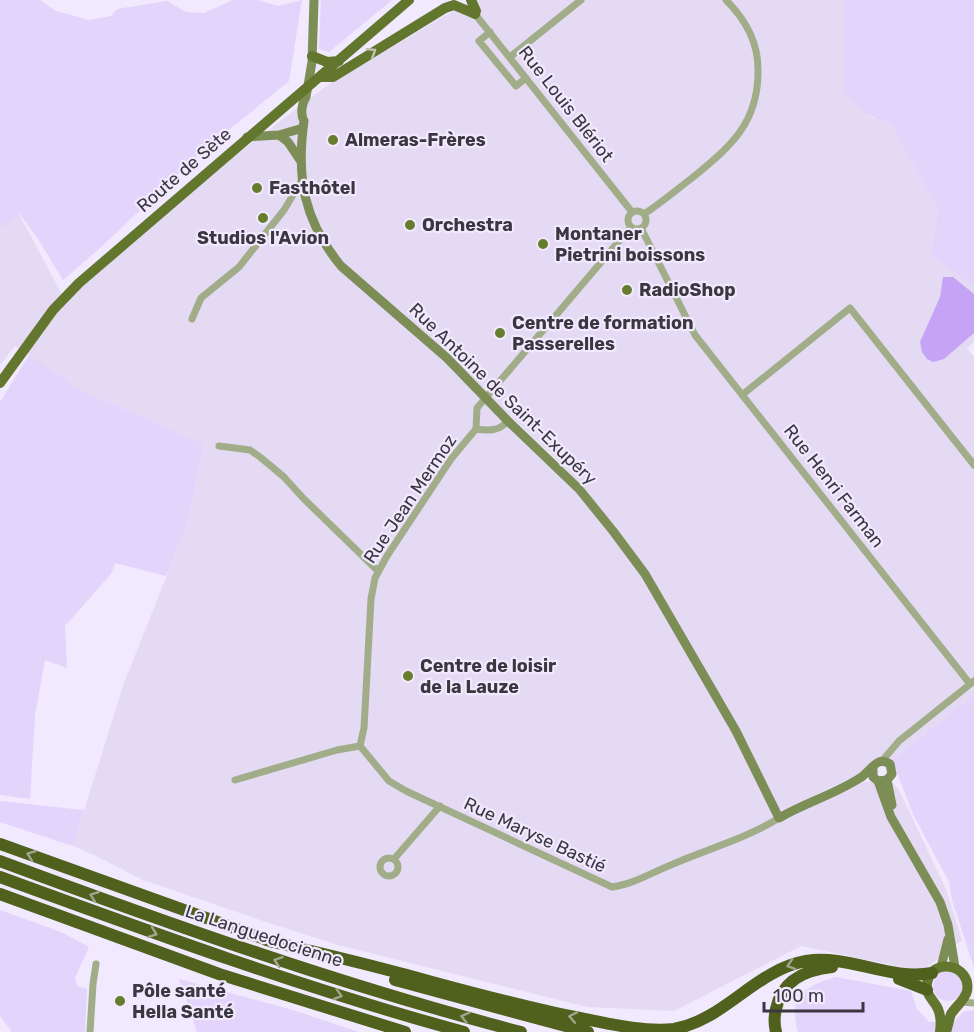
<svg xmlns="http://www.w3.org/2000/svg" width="974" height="1032" viewBox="0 0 974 1032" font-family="Rubik,sans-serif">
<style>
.built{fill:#e4daf4}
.green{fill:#e3d4fb}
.water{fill:#c5a4f6}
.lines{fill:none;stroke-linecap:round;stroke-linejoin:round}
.street{stroke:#a1ad88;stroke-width:7}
.secondary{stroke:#7c8e55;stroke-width:9}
.primary{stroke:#62772d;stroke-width:10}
.highway{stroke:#4f611c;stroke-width:12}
.oneway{stroke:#bfc1b5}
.oneway2{stroke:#a0a58d}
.poi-dot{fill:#677d2e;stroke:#f1e9fe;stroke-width:2}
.labels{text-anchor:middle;stroke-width:4.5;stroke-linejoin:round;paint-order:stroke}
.street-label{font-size:18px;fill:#3a3740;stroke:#f1e9fe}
.poi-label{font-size:18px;font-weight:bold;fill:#3a3740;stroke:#f1e9fe;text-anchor:start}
</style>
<rect width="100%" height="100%" fill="#f1e9fe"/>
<!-- built -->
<path class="built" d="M472,0H844V92L872,118L891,122L938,210L931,255L974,287V342L967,348L974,357V694L892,760L885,753L859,774L783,810L777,808L646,570L629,544L579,483L554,457L496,402L487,399L577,490L641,573L714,699L780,822L864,782H892L899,790L946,889L962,940L928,967L916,970L801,946L674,1011L588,1007L338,945L269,923L143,880L96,856L73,846L124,683L187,525L204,444L77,388L15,346L0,365V229L19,214L65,300L131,235L329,84Z"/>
<!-- green -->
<path class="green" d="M0,0H40L56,11L89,20L111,16L117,9L167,1L186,12L204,13L233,0H257L278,6L302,0L289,81L202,152L99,249L63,280L38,239L20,214L0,229Z
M321,0H392L329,52L319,49Z
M844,0H974V287L931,255L938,210L891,123C865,116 861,112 844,92Z
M29,355L77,388L204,444L187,525L166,576L115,563L111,574L65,626L67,668L45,660L35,715L30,799L0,795V402Z
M974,694V968L952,900L949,882L913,814L892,760Z
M0,801L84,810L73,846L0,822Z
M0,910L61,932L89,947L75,978L77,986L87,989L85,1032H12L0,1016Z
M933 986a15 15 0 1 1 30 0a15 15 0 1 1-30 0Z
M836,977L911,991L917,1009L929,1022L955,1021L963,1012L974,1010V1032H798C788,997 804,986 836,977Z
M179,979L293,1010L359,1032H197Z"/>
<!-- water -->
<path class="water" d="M943,277H953L974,294V333L944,359L933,362L927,359L922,352L920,342L940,297Z"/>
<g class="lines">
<!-- street -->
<path class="street" d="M475,14L632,212
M490,32L479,41L516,86L526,78
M510,57L581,0
M628 220a9 9 0 1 1 18 0a9 9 0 1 1-18 0Z
M644,214C661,203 676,190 692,178C731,146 759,123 758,69C758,41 745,19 726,0
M641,228L695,335L970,684
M192,319L201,298L239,267L284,210L302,180
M742,395L850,308L974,465
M476,429C489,431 499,431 508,421
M219,446L250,450L260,457L284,477L303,498L378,571
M360,746L364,728L371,599L375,578L387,556L451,459L476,429L477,408L631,227
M360,746L389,781L406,791L612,887C634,884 653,872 673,864C708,849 747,838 779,818
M882,761L899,741L974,681
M235,780L337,750L360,746
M380 867a9 9 0 1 1 18 0a9 9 0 1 1-18 0Z
M394,859L440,806
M961,1002L974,1003
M90,1032L93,984L96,964"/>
<!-- secondary -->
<path class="secondary" d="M314,0L312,62L306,97C302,103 300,114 304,121C296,178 304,221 341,266L447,358L508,421L579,489L613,531L645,574L736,731L779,818C805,803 835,794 860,778C871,771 877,755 890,764L892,774L887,780L878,781L873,777V767
M279,135L303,128
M247,137L279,135L288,142L300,160
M887,780L892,805
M878,781L891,817L940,902L948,925L955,967
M941,967L948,939"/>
<!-- primary -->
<path class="primary" d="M471,0L476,11L475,14
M312,56L327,62L339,61
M321,77H333L445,8L454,5L475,14
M0,383L53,310L79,283L409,0
M940,1032C941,1025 941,1016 938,1009C934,1000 925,995 927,984C930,956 972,964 967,991C965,1000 956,1006 951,1014C949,1019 948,1026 946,1032"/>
<!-- highway -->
<path class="highway" d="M0,844L273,942
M0,861C172,925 344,986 521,1032
M0,877C153,933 306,989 464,1032
M0,894L219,974L405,1032
M266,940C310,951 355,961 399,973C459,989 518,1006 580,1018C610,1024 643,1032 674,1029C725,1020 755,970 806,961C849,954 889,981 932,973
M899,979L927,990
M395,980L588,1032
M776,1032C774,1024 774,1017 776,1009C782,980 805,970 832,967"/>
</g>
<!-- one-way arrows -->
<defs><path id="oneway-chevron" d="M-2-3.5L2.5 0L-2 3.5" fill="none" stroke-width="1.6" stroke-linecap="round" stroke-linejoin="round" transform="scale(1.5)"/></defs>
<use class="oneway" href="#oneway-chevron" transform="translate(372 52) rotate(-32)"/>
<g class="oneway2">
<use href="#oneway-chevron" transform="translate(31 855) rotate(-160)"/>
<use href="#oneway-chevron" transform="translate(94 896) rotate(-160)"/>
<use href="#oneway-chevron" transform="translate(153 933) rotate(20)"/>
<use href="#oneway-chevron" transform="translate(278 961) rotate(-161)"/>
<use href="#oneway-chevron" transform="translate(791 965) rotate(162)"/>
<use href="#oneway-chevron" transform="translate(338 995) rotate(17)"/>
<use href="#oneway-chevron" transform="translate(465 1017) rotate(-165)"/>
<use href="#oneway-chevron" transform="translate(573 1017) rotate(-169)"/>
</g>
<!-- markers -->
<g class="poi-dot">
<circle cx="333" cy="140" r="6"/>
<circle cx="257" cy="188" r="6"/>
<circle cx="263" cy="218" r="6"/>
<circle cx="410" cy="225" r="6"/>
<circle cx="543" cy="244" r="6"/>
<circle cx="627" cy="290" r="6"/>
<circle cx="500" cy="333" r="6"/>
<circle cx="408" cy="676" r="6"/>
<circle cx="120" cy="1001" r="6"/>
</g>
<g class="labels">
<!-- street labels -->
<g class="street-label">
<text transform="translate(566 104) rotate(52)" y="6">Rue Louis Blériot</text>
<text transform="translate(184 170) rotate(-41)" y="6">Route de Sète</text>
<text transform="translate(503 394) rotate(44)" y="6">Rue Antoine de Saint-Exupéry</text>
<text transform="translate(834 486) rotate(52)" y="6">Rue Henri Farman</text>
<text transform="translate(410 499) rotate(-56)" y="6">Rue Jean Mermoz</text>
<text transform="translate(535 835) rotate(25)" y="6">Rue Maryse Bastié</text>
<text transform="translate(264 936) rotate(18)" y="6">La Languedocienne</text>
</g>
<!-- poi labels -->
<g class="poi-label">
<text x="345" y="146">Almeras-Frères</text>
<text x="269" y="194">Fasthôtel</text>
<text x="422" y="231">Orchestra</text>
<text x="555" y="240">Montaner<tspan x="555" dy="21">Pietrini boissons</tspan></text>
<text x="263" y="244" text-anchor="middle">Studios l'Avion</text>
<text x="639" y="296">RadioShop</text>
<text x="512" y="329">Centre de formation<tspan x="512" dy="21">Passerelles</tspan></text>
<text x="420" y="672">Centre de loisir<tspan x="420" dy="21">de la Lauze</tspan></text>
<text x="132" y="997">Pôle santé<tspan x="132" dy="21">Hella Santé</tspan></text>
</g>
</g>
<!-- scale -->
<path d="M764 1002v9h99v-9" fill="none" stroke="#3a3740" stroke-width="3"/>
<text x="773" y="1002" font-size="18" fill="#3a3740" stroke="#f1e9fe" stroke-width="4.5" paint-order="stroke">100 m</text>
</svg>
